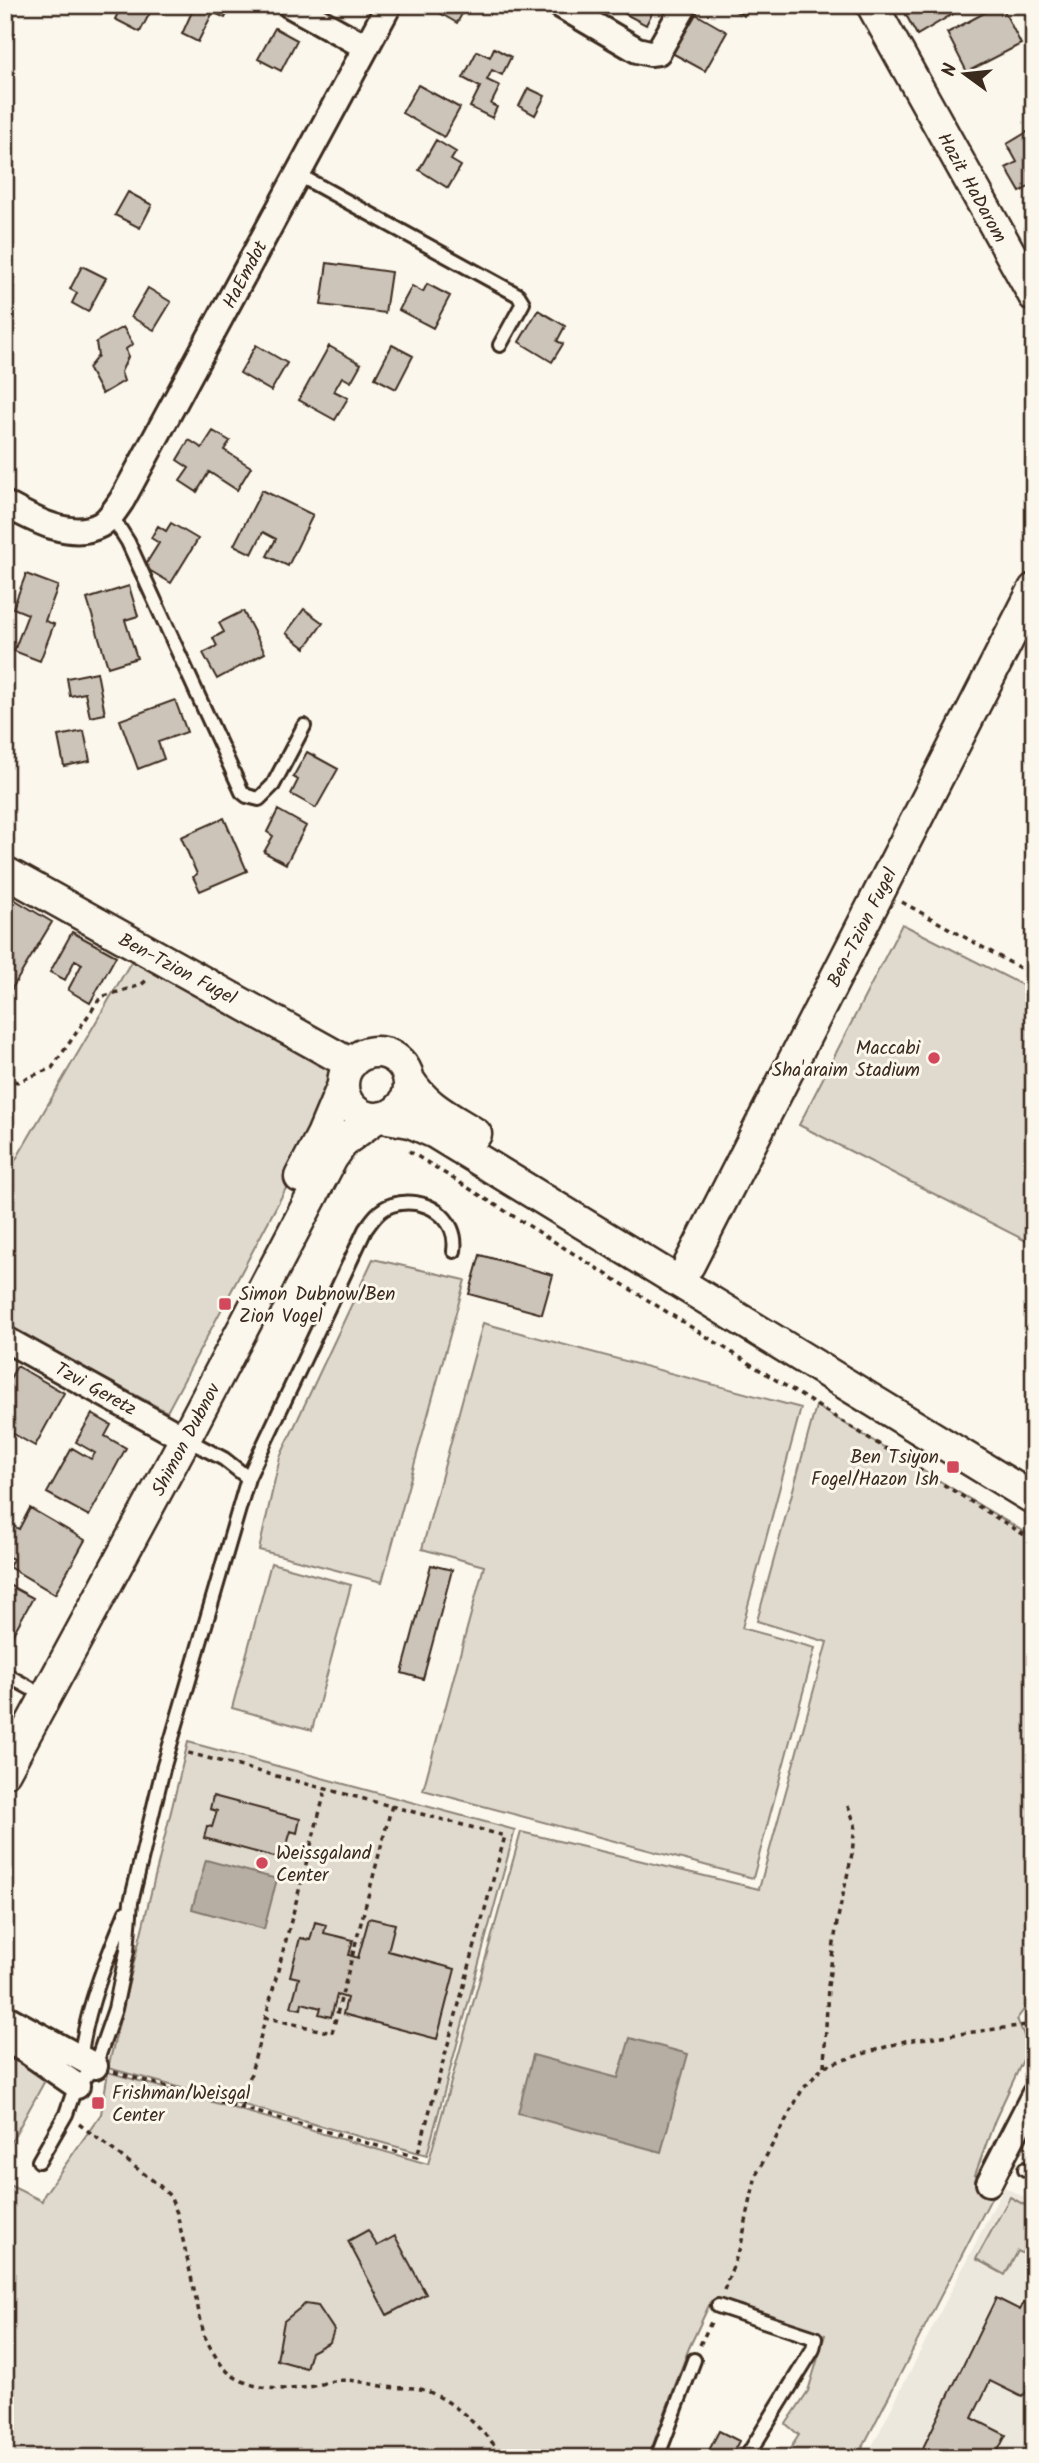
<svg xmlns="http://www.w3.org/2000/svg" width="1039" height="2463" viewBox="0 0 1039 2463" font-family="Kalam,sans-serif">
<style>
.built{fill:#ede8dd}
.green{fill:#dfd9ce;stroke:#8d8276;stroke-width:2}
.water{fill:#b6aea2;stroke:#85796d;stroke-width:2}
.building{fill:#ccc4b9;stroke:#3b2a1e;stroke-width:2}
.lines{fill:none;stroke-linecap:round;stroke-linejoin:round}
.service-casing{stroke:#3b2a1e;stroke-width:18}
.minor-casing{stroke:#3b2a1e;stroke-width:30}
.tertiary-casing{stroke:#3b2a1e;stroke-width:35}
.path{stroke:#3b2a1e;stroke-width:3.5;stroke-dasharray:5 5;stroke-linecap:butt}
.service{stroke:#fbf7ec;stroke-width:12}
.minor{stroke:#fbf7ec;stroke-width:24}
.tertiary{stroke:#fbf7ec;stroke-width:30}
.poi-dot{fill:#d1495b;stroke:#fbf7ec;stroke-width:2.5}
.labels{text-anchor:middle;stroke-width:6;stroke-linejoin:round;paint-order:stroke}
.street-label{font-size:19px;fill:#3b2a1e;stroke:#fbf7ec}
.poi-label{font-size:19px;fill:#3b2a1e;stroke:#fbf7ec;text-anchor:start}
</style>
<rect width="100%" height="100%" fill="#fbf7ec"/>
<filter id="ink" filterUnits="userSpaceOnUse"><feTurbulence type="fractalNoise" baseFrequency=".0143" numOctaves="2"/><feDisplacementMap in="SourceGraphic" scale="14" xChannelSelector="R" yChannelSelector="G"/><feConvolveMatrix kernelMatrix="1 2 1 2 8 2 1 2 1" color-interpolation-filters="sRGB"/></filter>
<g filter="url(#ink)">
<!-- built -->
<path class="built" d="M1004,2187L1034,2202V2458H866Z"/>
<!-- green -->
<path class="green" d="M902,924L1034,991V1245L799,1125Z
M135,955L318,1065L338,1071L318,1128L167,1412L5,1325V1178Z
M373,1259L465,1280L382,1582L259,1550L280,1457Z
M483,1323L801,1408L742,1628L815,1648L753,1878L423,1790L484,1566L422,1549Z
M816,1406L1034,1538V1996L1017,2019L1029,2047L995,2120L975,2175L997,2187L857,2458H784L799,2435L786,2424L808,2391L825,2335L711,2301L689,2348L648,2458H5V2183L42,2201L44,2195L101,2114L108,2072L428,2164L521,1832L759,1889L827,1642L757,1621Z
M271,1563L351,1585L312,1730L232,1708Z
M188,1742L515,1830L427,2155L108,2068Z
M5,2056L47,2077L5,2153Z
M1010,2197L1034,2210V2259L1018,2251L1005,2275L976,2259Z"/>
<!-- water -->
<path class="water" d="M206,1860L277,1879L264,1929L192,1909Z
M630,2038L688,2054L661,2152L518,2113L533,2055L618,2078Z"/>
<!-- building -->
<path class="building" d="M122,5H154L140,32L115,19Z
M195,5H232L225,18L213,12L198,42L182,34Z
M433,5H467L457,23L431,8Z
M620,5H656L646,25L618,10Z
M725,5H751L744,16Z
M918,5H968L917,35L905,13Z
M999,5H1001L1021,44L967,72L947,33Z
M694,13L727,32L705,71L672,53Z
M275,28L297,40L281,71L258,59Z
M494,48L511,57L502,75L492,70L487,80L500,86L491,104L497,107L492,118L470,107L480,87L463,78L477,51L490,57Z
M418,85L460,108L444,137L402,113Z
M528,88L545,96L535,115L519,106Z
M1034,128V193L1030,186L1020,192L1006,168L1017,162L1007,144Z
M436,140L456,152L451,160L461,166L448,188L419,170Z
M128,192L152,205L140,228L115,215Z
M327,263L391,272L385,313L321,305Z
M82,266L106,278L88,312L72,303L77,293L70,289Z
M427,284L450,296L433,328L399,310L412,286L423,292Z
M148,288L171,302L154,330L131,317Z
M538,310L565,326L557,341L563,344L552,362L519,342Z
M123,327L133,344L126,349L128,357L121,372L124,381L102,394L88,368L98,356L96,342Z
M256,345L287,363L271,391L240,373Z
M392,345L413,356L396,389L375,378Z
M329,346L361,364L351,382L342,377L334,391L348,398L335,420L299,400Z
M213,431L230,441L224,450L251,467L237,490L209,472L197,492L180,481L189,468L177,460L189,440L202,448Z
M262,490L313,515L288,566L267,556L276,539L263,532L252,554L234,545Z
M171,523L198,539L171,583L144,567L159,543L151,538L158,526L166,531Z
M26,574L58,586L45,621L54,624L40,661L14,651L28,614L13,608Z
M129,586L138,616L125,620L137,658L108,667L87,599Z
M304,609L323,623L305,648L286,633Z
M243,611L265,653L217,679L203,653L217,646L213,638L224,632L219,623Z
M97,672L105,714L90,717L85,693L70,696L67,678Z
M175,700L187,732L158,742L164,759L138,769L120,720Z
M84,731L90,761L64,766L58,736Z
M307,752L338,769L316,808L291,794L298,780L293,777Z
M278,810L306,826L286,864L264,852L273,836L267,832Z
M224,818L247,871L200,891L193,877L197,874L181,837Z
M12,898L52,922L5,1000V958L10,950L5,948V910Z
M72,932L116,956L90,1003L68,990L82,964L75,960L65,980L50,972Z
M480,1255L553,1275L542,1314L469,1294Z
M17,1366L64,1393L35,1446L5,1429V1387Z
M92,1414L111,1425L105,1436L126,1448L89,1516L47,1493L72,1448L91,1459L95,1453L76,1442Z
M30,1508L85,1540L55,1594L9,1567L13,1559L5,1555V1521L19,1529Z
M431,1565L452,1570L423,1679L402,1673Z
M5,1583L33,1598L7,1645H5Z
M213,1796L300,1819L297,1833L291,1831L286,1848L292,1850L289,1861L204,1838L207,1826L212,1827L217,1811L210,1809Z
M369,1918L395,1924L388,1951L455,1969L437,2039L343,2014L347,1998L337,1995L331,2017L319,2014L321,2008L302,2003L301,2009L291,2007L299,1978L290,1976L300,1938L310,1940L315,1922L326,1925L324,1933L353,1940L349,1955L358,1958Z
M368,2230L377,2246L395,2236L426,2294L387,2315L348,2241Z
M996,2298L1020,2310L1024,2302L1034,2307V2383L1022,2397L990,2381L972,2418L1006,2435L994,2458H918Z
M305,2304L318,2306L334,2330L330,2342L311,2352L306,2368L277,2360L284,2321Z
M719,2431L739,2441L730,2458H705Z"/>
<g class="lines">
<defs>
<path id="service" d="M297,174L518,295L523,303L500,345
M111,515L128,542L242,792L247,796L259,799L273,785L304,726
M186,1439L224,1459L248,1478
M5,1674L30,1688
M80,2061C86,2009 106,1960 126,1912
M77,2086L95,2066L115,2009L127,1951L131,1902L163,1769L248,1478L365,1230C372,1220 379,1209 392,1205C424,1195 459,1217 454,1251
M39,2161L66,2114L77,2082
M1025,2169L1034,2173
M718,2306L815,2338L813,2349L746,2458
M657,2458L694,2360"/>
<path id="minor" d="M290,5L366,47
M560,5L637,50L650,53L658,52L685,5
M5,504C31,518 70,541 100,525C109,520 116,509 122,500L389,5
M5,1339L185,1439
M5,2017L95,2066
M5,2039L25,2050L77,2086
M989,2183L1034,2095"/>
<path id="tertiary" d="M872,5L1034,296
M5,872L351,1064
M343 1085a33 33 0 1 1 66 0a33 33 0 1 1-66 0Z
M409,1080C426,1107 449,1117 476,1134
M382,1117L410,1122L435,1133L1034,1499
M300,1177L322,1135L343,1085
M689,1265L1034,589
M5,1772L185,1439L332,1158L344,1141L376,1118"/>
</defs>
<!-- service casing -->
<use href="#service" class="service-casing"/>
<!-- minor casing -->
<use href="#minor" class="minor-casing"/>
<!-- tertiary casing -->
<use href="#tertiary" class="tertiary-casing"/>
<!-- path -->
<path class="path" d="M902,902L1034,976
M5,1077L17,1082L52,1068L101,997L141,985L148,979
M409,1151L1034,1541
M5,1808L13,1794
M264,2017L332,2033L392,1805
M824,2066L828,1986L837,1922L852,1854L855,1824L847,1803
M114,2072L417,2157L505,1836L185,1752
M242,2107L326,1788
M79,2124L160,2186L170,2196L177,2213L204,2335C210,2347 217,2361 227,2371C247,2390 283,2391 309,2387C317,2386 326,2382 334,2381C353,2378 369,2384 387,2387C400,2389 412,2386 424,2390C458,2402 483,2432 506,2458
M724,2290L741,2245L756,2175L802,2090L824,2066L905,2041L1034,2024
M700,2345L712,2320"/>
<!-- service -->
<use href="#service" class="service"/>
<!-- minor -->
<use href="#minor" class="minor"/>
<!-- tertiary -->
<use href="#tertiary" class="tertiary"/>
</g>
</g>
<!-- markers -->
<g class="poi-dot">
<circle cx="934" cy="1058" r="7"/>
<rect x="218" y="1297" width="14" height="14" rx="3.5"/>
<rect x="946" y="1460" width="14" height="14" rx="3.5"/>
<circle cx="262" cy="1863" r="7"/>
<rect x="91" y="2096" width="14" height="14" rx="3.5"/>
</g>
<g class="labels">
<!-- street labels -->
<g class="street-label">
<text transform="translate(973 187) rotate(61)" y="7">Hazit HaDarom</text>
<text transform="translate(244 274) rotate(-62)" y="7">HaEmdot</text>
<text transform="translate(861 927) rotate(-63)" y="7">Ben-Tzion Fugel</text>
<text transform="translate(178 968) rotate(28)" y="7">Ben-Tzion Fugel</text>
<text transform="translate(96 1388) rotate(29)" y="7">Tzvi Geretz</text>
<text transform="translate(185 1439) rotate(-62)" y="7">Shimon Dubnov</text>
</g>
<!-- poi labels -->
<g class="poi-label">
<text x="920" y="1054" text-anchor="end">Maccabi<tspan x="920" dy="22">Sha'araim Stadium</tspan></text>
<text x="239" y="1300">Simon Dubnow/Ben<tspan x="239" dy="22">Zion Vogel</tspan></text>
<text x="939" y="1463" text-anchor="end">Ben Tsiyon<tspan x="939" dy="22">Fogel/Hazon Ish</tspan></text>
<text x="276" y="1859">Weissgaland<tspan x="276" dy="22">Center</tspan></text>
<text x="112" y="2099">Frishman/Weisgal<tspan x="112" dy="22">Center</tspan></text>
</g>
</g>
<!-- margin -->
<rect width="1039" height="2463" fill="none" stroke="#fbf7ec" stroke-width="28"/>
<rect x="14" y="14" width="1011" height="2435" fill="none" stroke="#3b2a1e" stroke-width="2.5" filter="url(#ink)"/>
<!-- north arrow -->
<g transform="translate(965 74) rotate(285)" stroke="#fbf7ec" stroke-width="5" paint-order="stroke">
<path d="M0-5L12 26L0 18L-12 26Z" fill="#3b2a1e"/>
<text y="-10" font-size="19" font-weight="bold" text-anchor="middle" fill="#3b2a1e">N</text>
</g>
</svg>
